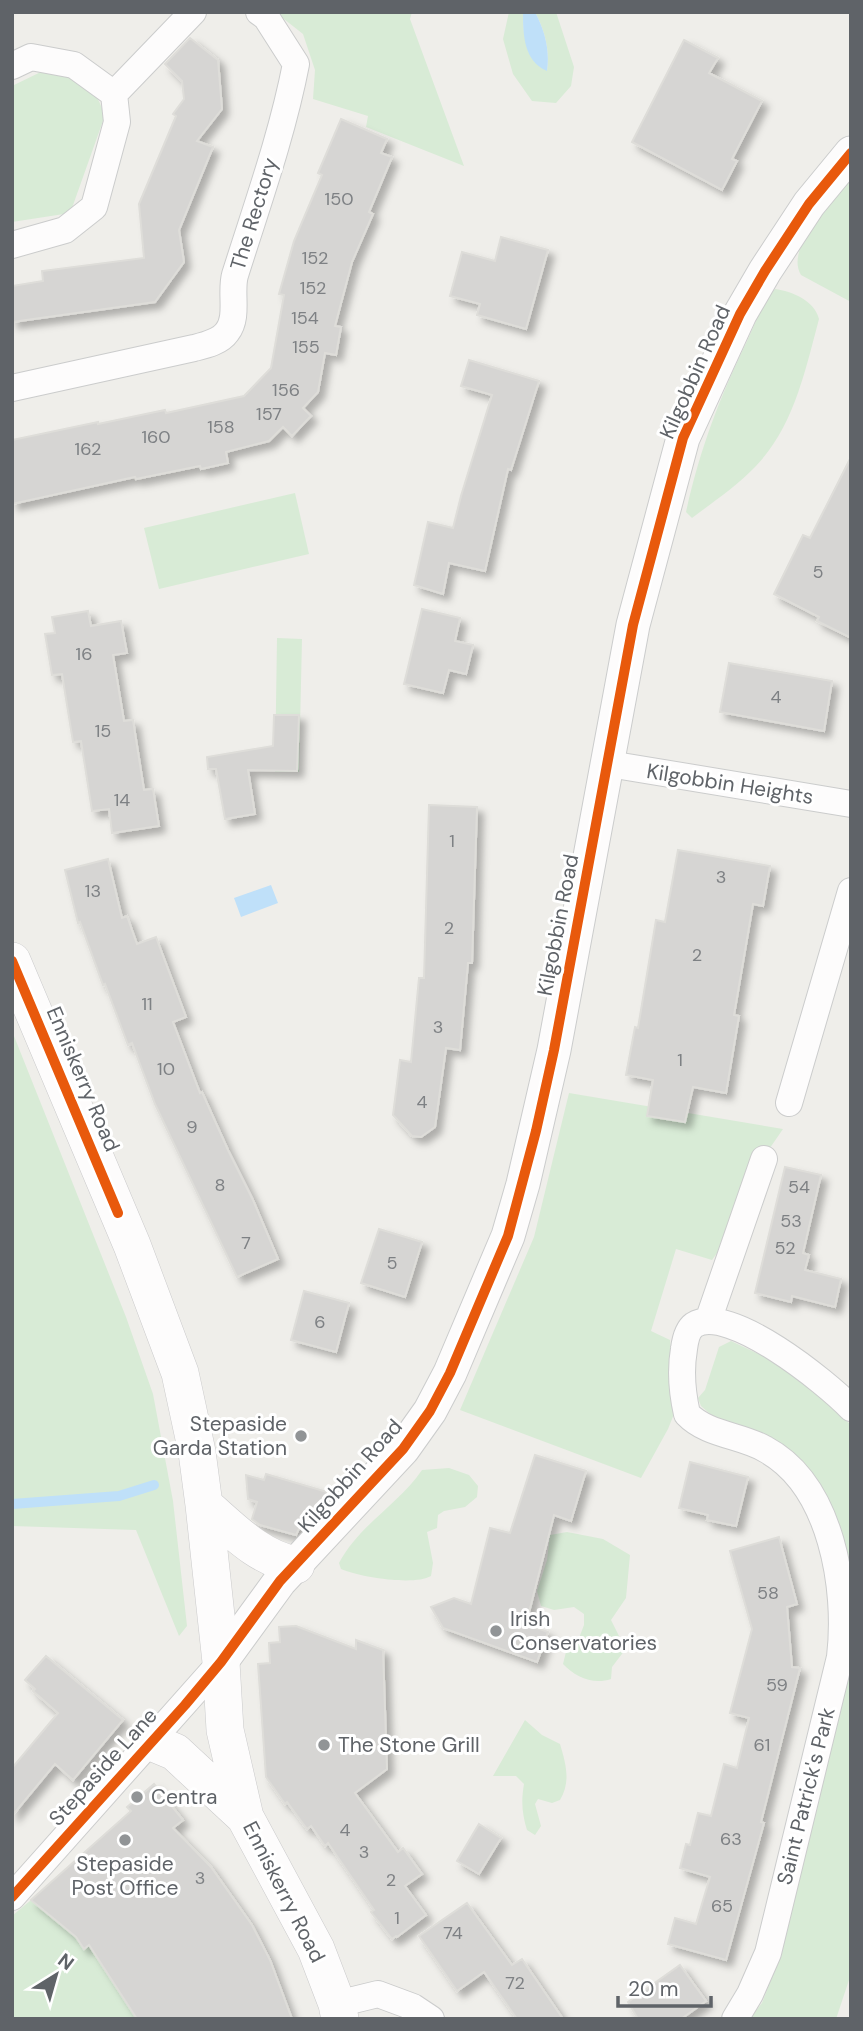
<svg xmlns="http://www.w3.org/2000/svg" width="863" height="2031" viewBox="0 0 863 2031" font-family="'DM Sans',sans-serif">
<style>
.green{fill:#d8ebd6}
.water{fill:#bfe0f9}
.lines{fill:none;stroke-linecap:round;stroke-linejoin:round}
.stream{stroke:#bfe0f9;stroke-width:10}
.building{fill:#d6d5d3;stroke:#deddd9;stroke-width:2;filter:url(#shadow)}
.minor-casing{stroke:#cbcccc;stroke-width:28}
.tertiary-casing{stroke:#cbcccc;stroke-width:35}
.secondary-casing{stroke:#cacacb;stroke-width:38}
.minor{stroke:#fdfcfc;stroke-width:26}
.tertiary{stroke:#fdfcfc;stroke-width:33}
.secondary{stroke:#fdfcfc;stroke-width:37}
.cycleway-casing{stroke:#fff;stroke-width:15}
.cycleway{stroke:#e8590c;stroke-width:10}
.poi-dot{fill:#919496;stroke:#fff;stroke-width:2.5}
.labels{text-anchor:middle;stroke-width:6;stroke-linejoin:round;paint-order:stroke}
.number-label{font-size:18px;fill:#7e8184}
.street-label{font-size:21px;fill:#5f6368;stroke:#fff}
.poi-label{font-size:21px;fill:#5f6368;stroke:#fff;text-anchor:start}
</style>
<defs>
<filter id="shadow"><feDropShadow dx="6" dy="6" stdDeviation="3.5" flood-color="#0004"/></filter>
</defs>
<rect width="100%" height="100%" fill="#efeeea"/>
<!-- green -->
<path class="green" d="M275,12H412L410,19L464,166L366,127L368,116L313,99L315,70L303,34Z
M509,12H523L524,34L547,71C550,50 545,31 535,12H556L574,67L571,86L556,103L532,101L513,74L503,39Z
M49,68C76,78 100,87 104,118L72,208L64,214L12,222V86Z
M851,179V302L801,275C784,248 834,199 851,179Z
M775,289C792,291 815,301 819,319C805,371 794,427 755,467C737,486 713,502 692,518L686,512C700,449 719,399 747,341C755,324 762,303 775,289Z
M295,493L309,554L159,589L144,528Z
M277,638L302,639L299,772H275Z
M12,1031L126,1317L153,1394L173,1501L187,1626L179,1636L136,1530L12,1526Z
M569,1093L783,1129L752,1174L736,1227L712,1260L676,1249L651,1331L670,1340L676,1409L668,1429L641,1478L460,1410L534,1237Z
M731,1341L776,1362L814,1391L851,1425V1593L837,1525L701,1406L698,1398L705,1390L719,1347Z
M449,1468L469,1475L478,1486L477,1497L465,1507L444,1511L438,1515L437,1528L427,1532L433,1563L431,1576C414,1586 359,1577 341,1569L339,1563C359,1525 398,1505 422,1470Z
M567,1532L603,1539L630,1555L626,1598L611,1620L620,1638L628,1646L612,1667L611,1679C593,1685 575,1677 563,1664L568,1644L579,1638L584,1625V1614L574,1607L554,1610L541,1606L537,1591L547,1560L550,1535Z
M851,1667L850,1977L836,2019H749L762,2003L773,1974Z
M525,1720L542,1735L560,1744C566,1764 571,1782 560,1800L552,1803L538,1799L535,1804L541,1826L535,1835L527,1830C522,1814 521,1801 524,1784L516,1776H493Z
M31,1900L76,1937L84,1949L89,1945L137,2019H12V1916Z"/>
<!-- water -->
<path class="water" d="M523,12H535C545,31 550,50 547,71C524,61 523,36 523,12Z
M271,885L278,903L241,917L234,898Z"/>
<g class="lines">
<!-- stream -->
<path class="stream" d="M12,1504L119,1496L154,1485"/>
</g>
<!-- building -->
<path class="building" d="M190,38L218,60L222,109L197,141L213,147L179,230L184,262L155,302L12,322V286L43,281L42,271L144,258L139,204L176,116L173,114L184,99L182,81L165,64Z
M684,40L718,58L709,73L762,101L732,159L737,161L722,190L632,142Z
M341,119L387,139L381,153L392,157L369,212L373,214L352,262L335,326L341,327L336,355L325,353L318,392L303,408L311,416L292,436L283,427L269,441L226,452L228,463L201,469L200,466L136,479L135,477L12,504V440L98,422V424L165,410L166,413L244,396L271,368L284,295L279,294L294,241L322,175L318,173Z
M501,237L548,250L526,329L477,315L480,304L450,296L462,252L495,261Z
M469,360L539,381L511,470L508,469L485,571L449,563L443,594L414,585L428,522L453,528L461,496L492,395L461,386Z
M851,457V638L817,621L819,617L774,594L803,535L810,538Z
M422,609L460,618L455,641L473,645L466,674L449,670L443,693L404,684Z
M88,611L91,626L121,621L127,653L113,655L124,721L133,720L144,790L153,789L159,826L112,833L109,809L92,811L81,741L73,742L62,674L52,675L45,634L55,633L52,617Z
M729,663L832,681L824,731L720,712Z
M274,715H299L297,771L248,770L255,814L225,819L216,769H208L207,757L273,746Z
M429,805L477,807L472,963H468L460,1050L446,1048L435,1127L421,1137L412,1136L393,1115L400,1060L411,1062L419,978H424Z
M678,850L770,866L763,906L753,904L734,1015L739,1016L726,1093L693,1087L685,1122L647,1116L653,1080L626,1075L635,1027L638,1028L656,920L665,922Z
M108,859L122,918L127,916L137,944L156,937L186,1017L173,1022L200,1093L202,1092L228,1150L253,1200L278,1259L237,1277L155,1104L132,1043L128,1045L105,984L103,985L80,922L78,923L65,870Z
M785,1167L821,1175L803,1253L809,1255L805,1270L841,1279L835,1307L792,1296L791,1302L755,1293Z
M379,1229L422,1242L405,1297L361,1283Z
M304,1291L349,1303L336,1352L291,1340Z
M535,1455L586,1471L571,1521L554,1515L526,1624L548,1632L537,1662L443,1628L431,1607L454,1598L471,1604L490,1528L510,1533Z
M690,1462L748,1477L736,1526L707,1520L708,1515L679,1508Z
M266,1474L334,1494L310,1521L303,1520L296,1535L260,1525L252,1519L257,1502L248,1499L246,1475L264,1480Z
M779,1537L797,1604L787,1607L792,1667L800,1668L761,1822L764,1823L726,1960L668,1944L675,1918L696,1924L710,1877L680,1868L686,1844L690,1845L698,1813L711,1816L724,1764L737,1768L749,1718L730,1713L752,1629L730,1551Z
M296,1626L356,1649V1640L383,1650L387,1769L355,1793L398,1852L403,1848L422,1874L405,1886L426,1915L397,1937L396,1936L392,1939L371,1912L374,1910L328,1843L325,1846L311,1826L307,1829L287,1802L285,1804L266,1777L258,1664L270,1663L269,1643L280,1642L279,1627Z
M46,1656L123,1720L73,1780L55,1764L12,1816V1768L58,1713L33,1691L35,1689L25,1680Z
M154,1784L183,1820L173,1828L211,1867L252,1925L270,1960L292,2019H137L89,1945L84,1949L76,1937L31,1900L131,1811L127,1807Z
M479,1824L501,1838L479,1874L457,1861Z
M467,1903L512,1965L522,1959L563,2019H517L484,1972L457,1991L419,1936Z
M680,1965L706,2001L681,2019H638L628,2002Z"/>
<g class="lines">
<defs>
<path id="minor" d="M12,66L31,57L74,65L114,94L117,122L94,207L65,230L12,245
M114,94L193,12
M12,388L194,348C206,345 220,342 227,332C239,317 230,292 235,275C257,205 282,136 296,64L266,17L259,12
M609,764L851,804
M789,1103L851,891
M708,1321L764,1159
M12,1897L221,1662
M337,2004L378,1994L413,2007L431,2019
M735,2019L750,1994L768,1953L840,1657C848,1589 832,1485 765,1449C741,1435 707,1435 687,1414C682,1392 680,1372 684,1349C685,1341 687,1330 694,1325C729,1303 827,1383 851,1408"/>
<path id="tertiary" d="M221,1662L280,1581L403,1449L430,1411L450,1373L508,1236L523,1184L554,1050L633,625L683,438L740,314L765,271L809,204L851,153"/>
<path id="secondary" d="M12,961L132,1245L180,1373L197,1452L204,1505L221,1662L225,1730L245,1817L316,1949L337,2004L340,2019
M204,1505C232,1529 258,1558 296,1565
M151,1742L175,1752L245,1817"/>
</defs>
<!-- minor casing -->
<use href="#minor" class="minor-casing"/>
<!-- tertiary casing -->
<use href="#tertiary" class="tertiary-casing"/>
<!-- secondary casing -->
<use href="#secondary" class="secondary-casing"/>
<!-- minor -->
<use href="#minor" class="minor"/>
<!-- tertiary -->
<use href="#tertiary" class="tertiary"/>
<!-- secondary -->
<use href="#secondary" class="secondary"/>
<defs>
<path id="cycleway" d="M12,961L118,1213
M12,1897L185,1705L221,1662L280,1581L403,1449L430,1411L450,1373L508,1236L536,1131L554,1050L633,625L683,438L740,314L765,271L809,204L851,153"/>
</defs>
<!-- cycleway casing -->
<use href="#cycleway" class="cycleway-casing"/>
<!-- cycleway -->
<use href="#cycleway" class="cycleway"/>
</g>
<!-- markers -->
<g class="poi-dot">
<circle cx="301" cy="1436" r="7"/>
<circle cx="496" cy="1631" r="7"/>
<circle cx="324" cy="1745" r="7"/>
<circle cx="137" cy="1797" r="7"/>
<circle cx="125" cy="1840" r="7"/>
</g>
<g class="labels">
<!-- number labels -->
<g class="number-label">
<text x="339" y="205">150</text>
<text x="315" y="264">152</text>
<text x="313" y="294">152</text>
<text x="305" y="324">154</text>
<text x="306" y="353">155</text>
<text x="286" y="396">156</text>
<text x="269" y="420">157</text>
<text x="221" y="433">158</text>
<text x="156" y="443">160</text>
<text x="88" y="455">162</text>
<text x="818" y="578">5</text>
<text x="84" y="660">16</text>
<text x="776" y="703">4</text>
<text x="103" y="737">15</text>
<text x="122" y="806">14</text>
<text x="452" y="847">1</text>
<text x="721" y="883">3</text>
<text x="93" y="897">13</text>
<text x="449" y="934">2</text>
<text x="697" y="961">2</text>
<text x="147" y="1010">11</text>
<text x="438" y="1033">3</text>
<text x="680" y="1066">1</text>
<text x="166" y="1075">10</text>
<text x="422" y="1108">4</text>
<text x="192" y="1133">9</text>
<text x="220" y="1191">8</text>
<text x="799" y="1193">54</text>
<text x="791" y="1227">53</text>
<text x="246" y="1249">7</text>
<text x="785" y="1254">52</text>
<text x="392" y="1269">5</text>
<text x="320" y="1328">6</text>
<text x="768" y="1599">58</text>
<text x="777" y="1691">59</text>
<text x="762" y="1751">61</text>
<text x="345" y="1836">4</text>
<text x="731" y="1845">63</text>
<text x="364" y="1858">3</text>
<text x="200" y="1884">3</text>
<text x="391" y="1886">2</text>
<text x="722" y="1912">65</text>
<text x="397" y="1924">1</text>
<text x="453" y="1939">74</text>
<text x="515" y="1989">72</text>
</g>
<!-- street labels -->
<g class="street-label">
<text transform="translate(254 214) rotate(-73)" y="7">The Rectory</text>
<text transform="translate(695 372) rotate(-66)" y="7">Kilgobbin Road</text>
<text transform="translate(730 784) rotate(9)" y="7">Kilgobbin Heights</text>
<text transform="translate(558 925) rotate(-79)" y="7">Kilgobbin Road</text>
<text transform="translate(83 1079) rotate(67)" y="7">Enniskerry Road</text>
<text transform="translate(350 1476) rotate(-48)" y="7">Kilgobbin Road</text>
<text transform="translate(103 1767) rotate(-48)" y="7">Stepaside Lane</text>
<text transform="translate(806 1796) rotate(-76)" y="7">Saint Patrick's Park</text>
<text transform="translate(284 1892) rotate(63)" y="7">Enniskerry Road</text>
</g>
<!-- poi labels -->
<g class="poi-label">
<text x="287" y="1431" text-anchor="end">Stepaside<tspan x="287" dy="24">Garda Station</tspan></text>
<text x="510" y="1626">Irish<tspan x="510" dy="24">Conservatories</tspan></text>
<text x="338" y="1752">The Stone Grill</text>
<text x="151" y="1804">Centra</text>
<text x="125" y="1871" text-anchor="middle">Stepaside<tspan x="125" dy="24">Post Office</tspan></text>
</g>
</g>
<!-- border -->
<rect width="863" height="2031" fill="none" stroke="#5f6368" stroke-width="28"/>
<!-- north arrow -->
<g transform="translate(56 1975) rotate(37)" stroke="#ffffff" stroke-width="5" paint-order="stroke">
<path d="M0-5L12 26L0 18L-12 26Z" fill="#5f6368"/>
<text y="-10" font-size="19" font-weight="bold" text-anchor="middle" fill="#5f6368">N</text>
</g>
<!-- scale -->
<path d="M618 1996v10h93v-10" fill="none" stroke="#5f6368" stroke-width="3.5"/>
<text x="628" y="1996" font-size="21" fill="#5f6368" stroke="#ffffff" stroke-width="5" paint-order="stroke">20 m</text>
</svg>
